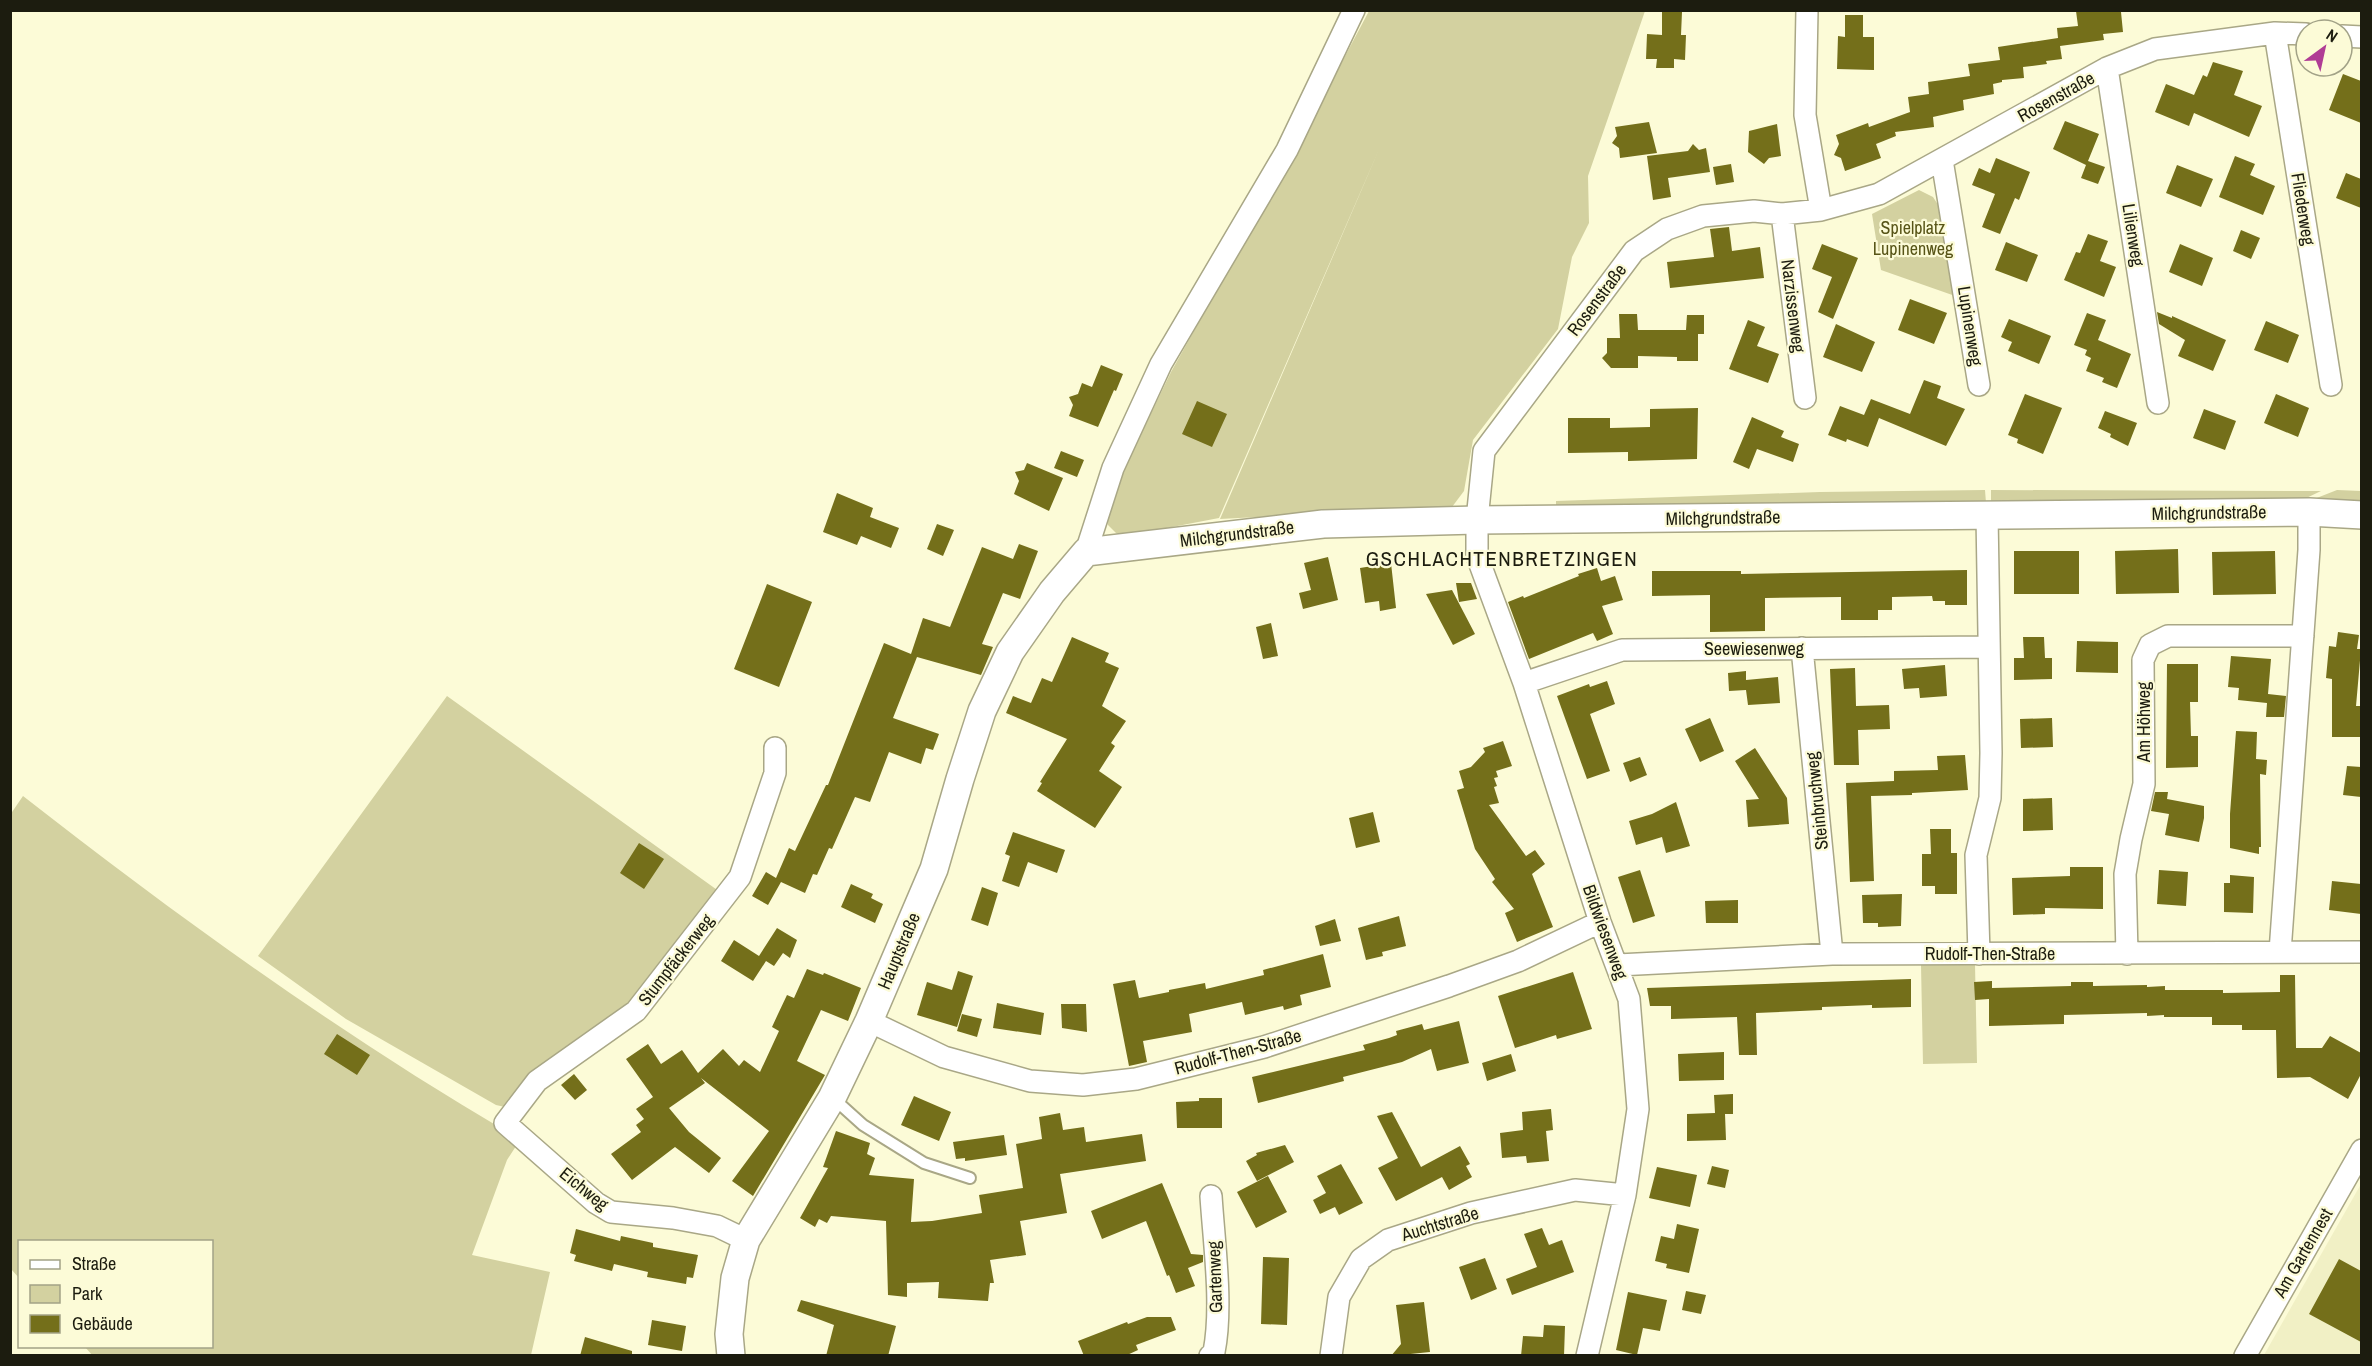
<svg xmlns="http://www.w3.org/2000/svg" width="2372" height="1366" viewBox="0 0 2372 1366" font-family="'Archivo Narrow',sans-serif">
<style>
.built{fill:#f1f0c5}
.green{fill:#d3d1a0}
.building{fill:#746f1a}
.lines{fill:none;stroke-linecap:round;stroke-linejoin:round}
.service-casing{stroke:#a9a786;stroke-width:14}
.minor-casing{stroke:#a9a786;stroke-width:24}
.tertiary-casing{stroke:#a9a786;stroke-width:30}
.service{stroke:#fff;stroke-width:10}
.minor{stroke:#fff;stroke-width:21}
.tertiary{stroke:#fff;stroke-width:27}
.labels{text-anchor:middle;stroke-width:4.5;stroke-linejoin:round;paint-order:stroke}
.street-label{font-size:18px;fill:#1c1c0f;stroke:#fcfbd7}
.park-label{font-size:18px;fill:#575417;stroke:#fcfbd7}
.quarter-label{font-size:21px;letter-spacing:1.5px;fill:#1c1c0f;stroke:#fcfbd7}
</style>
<rect width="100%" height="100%" fill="#fcfbd7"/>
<!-- built -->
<path class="built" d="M2361,1184V1355H2264Z"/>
<!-- green -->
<path class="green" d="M1369,11H1645L1588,176L1589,223L1572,257L1558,329L1473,440L1464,491L1452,507L1220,519L1380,147L1219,518L1125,536L1116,533L1108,525L1105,514L1128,461L1171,372L1292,156Z
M1919,190L1933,197L1948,220L1958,297L1881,270L1872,214Z
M1985,490L1986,503L1556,508V501L1820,492Z
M1991,490L2321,491L2298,502H1991Z
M2337,490L2361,491V503L2309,501Z
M447,696L720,892L629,1008L505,1107L496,1105L346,1019L258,956Z
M23,796C179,918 339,1033 509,1133L518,1143L507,1160L472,1255L550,1272L531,1355L93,1356L85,1347L212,1346V1242H20L19,1278L11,1269L10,815Z
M1975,964L1977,1063L1923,1064L1921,965Z"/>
<!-- building -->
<path class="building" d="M1662,11L1682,12L1681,35H1686L1685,60L1674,59V68H1656L1657,59H1646L1647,34L1662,35Z
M2076,11L2121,12L2123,32L2103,34L2104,40L2060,46L2062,59L2046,61L2047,64L2023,67L2024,78L2002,80V82L1993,84L1994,94L1963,100L1964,110L1933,117L1934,127L1895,132L1896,136L1876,144L1881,158L1845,171L1841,158L1834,155L1839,144L1836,135L1868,123L1869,127L1910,112L1908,97L1929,94L1928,82L1970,76L1968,64L2000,60L1998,47L2058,38L2057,28L2078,26Z
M1845,15H1863V37H1874V70L1837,69L1838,36L1845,37Z
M2213,62L2243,71L2234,95L2262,106L2249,137L2194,113L2189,126L2155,112L2166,84L2194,95L2203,75L2207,77Z
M2343,74L2361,81V123L2329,110Z
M2065,121L2099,134L2088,161L2105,167L2098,184L2081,178L2086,165L2053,149Z
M1649,122L1657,153L1620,158L1619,148L1612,143L1617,136L1615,127Z
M1777,124L1781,156L1769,158L1764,164L1748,152L1749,131Z
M1693,144L1699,150L1706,148L1710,172L1668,178L1671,197L1653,200L1647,156L1688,151Z
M2235,156L2255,164L2250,175L2275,186L2263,215L2219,197Z
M1996,158L2030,172L2019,200L2015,198L2000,234L1982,227L1995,194L1972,185L1979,168L1990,173Z
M1731,164L1734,182L1716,185L1713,167Z
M2177,165L2213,179L2201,207L2166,193Z
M2346,173L2361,179V208L2336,198Z
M1729,227L1732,251L1760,247L1764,278L1670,288L1667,262L1714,257L1710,229Z
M2241,230L2260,238L2251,259L2233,251Z
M2088,234L2108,241L2100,261L2116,267L2104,297L2064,280L2076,252L2080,253Z
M2006,242L2038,255L2027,282L1995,270Z
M1822,244L1858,258L1833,319L1818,312L1832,277L1812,269Z
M2180,244L2213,258L2202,286L2169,272Z
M1910,299L1947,313L1934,344L1898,330Z
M2157,312L2172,318V316L2226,340L2213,371L2178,356L2185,340L2159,324Z
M2087,313L2106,320L2098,340L2131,354L2117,388L2102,382L2104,378L2086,371L2091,358L2085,355L2087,350L2074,345Z
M1619,314H1637L1638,330H1686L1687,315H1704V334H1698V361H1677V357L1638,356V368H1611L1602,358L1607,353V338H1620Z
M2009,319L2051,336L2039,364L2008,351L2012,342L2001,337Z
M1748,320L1765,327L1757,346L1779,354L1768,383L1729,369Z
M2266,321L2299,335L2288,363L2254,350Z
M1836,324L1875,342L1862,372L1823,357Z
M1101,365L1123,374L1116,391L1114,390L1098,427L1069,416L1073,405L1069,397L1078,394L1082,383L1092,387Z
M1924,380L1941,386L1937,398L1965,409L1946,446L1879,418L1868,447L1847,439L1846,442L1828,435L1840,406L1864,415L1871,399L1910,414Z
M2025,394L2062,408L2043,454L2017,443L2018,439L2008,435Z
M2276,394L2309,408L2298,437L2264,423Z
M1197,401L1227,414L1212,447L1182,434Z
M1698,408L1697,459L1628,461V452L1568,453V418H1610V428L1650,427V409Z
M2204,409L2236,421L2225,450L2193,438Z
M2105,411L2137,423L2128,446L2110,437L2111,434L2098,428Z
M1752,417L1784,431L1781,437L1799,444L1793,462L1757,449L1749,469L1733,462Z
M1061,451L1084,460L1077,477L1054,468Z
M1027,463L1063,478L1049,511L1014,494L1019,481L1015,472L1024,470Z
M837,493L873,508L870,517L899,528L891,548L861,536L857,545L823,532Z
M937,524L954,530L943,556L927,549Z
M1019,544L1038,551L1020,599L1003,593L982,644L993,647L981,675L917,657L893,718L939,734L933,750L926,748L921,764L889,752L870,802L855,797L832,849L829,848L817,875L813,874L805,893L781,882L768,905L752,896L766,872L776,878L789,848L795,851L826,785H828L884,643L911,654L923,618L950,627L982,547L1013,559Z
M2178,549L2179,593L2116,594L2115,551Z
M2014,551H2079V594H2014Z
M2275,551L2276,594L2213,595L2212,552Z
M1328,557L1338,600L1303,609L1299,593L1311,590L1304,563Z
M1391,563L1396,608L1380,611L1379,601L1365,603L1360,568Z
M1597,568L1601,581L1615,576L1623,600L1602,606L1613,634L1597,641L1593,633L1529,659L1508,602L1523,596L1524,598L1579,576L1578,574Z
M1967,570V605H1945V601H1933L1932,596L1892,597V610H1878V620H1841V597L1765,598V631L1710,632V595L1652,596V571H1741V574Z
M1456,583H1471L1477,599L1459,602Z
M767,584L812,602L779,687L734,669Z
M1452,590L1475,634L1453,645L1426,594Z
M1271,623L1278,656L1263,659L1256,627Z
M2338,632L2359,635L2357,649H2361L2356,706H2361V737H2332V679L2326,678L2329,646L2336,647Z
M1072,637L1109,653L1105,662L1119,668L1102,706L1126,721L1111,743L1115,746L1099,771L1122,787L1095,828L1037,791L1042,783L1040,782L1067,739L1006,713L1013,696L1031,703L1042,678L1052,682Z
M2023,637H2044L2045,658H2052V679L2014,680V658H2024Z
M2077,641L2118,642V673L2076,672Z
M2231,656L2271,659L2268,694L2286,696L2284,717H2266L2267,703L2238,700L2239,688L2228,687Z
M2167,664H2198V702H2190L2191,736H2198V767L2166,768Z
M1945,665L1947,696L1920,698L1919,688L1904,689L1902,669Z
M1855,668L1856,706L1889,705L1890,729L1858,730L1859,765H1834L1830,669Z
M1746,671V680L1778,677L1780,703L1748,705L1746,690L1729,691L1728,673Z
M1607,681L1615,704L1590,714L1610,771L1587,779L1557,696L1589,684L1590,687Z
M1710,718L1724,751L1700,762L1685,729Z
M2052,718L2053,747L2021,748L2020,719Z
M2236,731L2257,732L2256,759L2267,760L2266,775L2260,774L2261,847H2259V854L2230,848V814Z
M1503,741L1512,766L1496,771L1498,777L1494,778L1497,786L1494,787L1499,803L1489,805L1526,856L1535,850L1545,864L1532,874L1553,927L1517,942L1505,913L1514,909L1492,882L1495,879L1475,849L1457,790L1464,788L1459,771L1471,767L1485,752L1483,748Z
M1755,748L1787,798L1789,824L1748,827L1746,800L1759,799L1735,761Z
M1965,755L1968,790L1912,793V795L1871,796L1874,881L1850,882L1846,783L1894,781V771L1938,770L1937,756Z
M1640,757L1647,775L1630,782L1623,763Z
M2347,766L2361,767V797L2343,795Z
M2155,792H2168L2167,799L2204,806V818L2199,842L2165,835L2169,814L2151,811Z
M2052,798L2053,830L2023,831V799Z
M1676,802L1690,846L1666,853L1662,837L1636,845L1629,821L1652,814Z
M1373,812L1380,842L1356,848L1349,818Z
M1930,829H1951V853H1957V894H1935V886H1922V854H1931Z
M1013,832L1065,850L1057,873L1028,862L1019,887L1002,881L1010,856L1005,854Z
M639,843L664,859L644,889L620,873Z
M2070,867H2103V909L2045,908V914L2013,915L2012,878L2070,876Z
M1640,870L1655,916L1633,923L1618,877Z
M2159,870L2188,872L2186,906L2157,904Z
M2230,875L2254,877L2253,913L2224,912V883H2230Z
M2332,881L2361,884V914L2329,910Z
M851,884L873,894L871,898L883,904L875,923L841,907Z
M982,887L998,893L988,926L971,920Z
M1902,894L1901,926L1878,927V923H1863L1862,895Z
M1738,900V923H1706L1705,901Z
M1399,916L1406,946L1382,952L1383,956L1366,960L1358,928Z
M1335,919L1341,941L1320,946L1315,926Z
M777,928L797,940L790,958L783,953L774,966L766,961L753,981L721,961L734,940L759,956Z
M1323,954L1331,987L1300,995L1302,1005L1284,1010L1283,1006L1245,1015L1242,1002L1189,1014L1192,1032L1143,1041L1147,1062L1129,1066L1113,984L1135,980L1139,998L1169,992V990L1205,983L1206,989L1264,975L1263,970Z
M807,969L823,975L824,973L861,988L848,1021L821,1010L797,1061L825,1075L753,1196L732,1181L769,1131L701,1078L705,1083L669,1108L689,1132L721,1158L709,1173L675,1147L632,1180L611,1154L641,1132L636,1125L644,1119L636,1109L653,1097L626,1059L648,1044L661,1064L682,1050L698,1073L723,1049L739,1066L744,1060L760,1072L779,1031L772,1027L778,1014L787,995L794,998Z
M958,971L973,976L957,1027L917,1015L927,982L952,990Z
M1573,972L1592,1029L1557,1039L1556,1035L1515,1048L1498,996Z
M2280,975H2295L2296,1048H2322L2330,1036L2361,1053V1074L2348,1099L2310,1077L2277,1078L2276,1030H2242V1025H2212V1017H2164V1015L2147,1016V1013L2064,1015V1024L1989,1026V999L1975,1000L1974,982L1992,981V988L2071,986V982H2093V986L2147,985V987L2165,986V990H2223V993L2280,992Z
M1911,979V1007L1872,1008V1005L1822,1007V1010L1756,1013L1757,1055H1739L1737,1017L1671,1019V1006H1650L1647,988Z
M997,1003L1044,1013L1041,1035L993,1028Z
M1061,1004H1086L1087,1032L1062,1028Z
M962,1014L982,1019L977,1037L957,1031Z
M1459,1021L1469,1063L1437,1071L1431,1049L1402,1062L1343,1077L1344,1081L1258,1103L1252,1077L1365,1050L1363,1045L1389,1038L1397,1035L1396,1031L1422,1024L1424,1030Z
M337,1034L370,1055L357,1075L324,1054Z
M1724,1052V1080L1679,1081L1678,1054Z
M1511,1054L1516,1071L1487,1081L1482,1063Z
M574,1074L587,1090L575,1100L561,1085Z
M1733,1094V1114H1725L1726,1140L1687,1141V1114L1715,1113L1714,1095Z
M914,1096L951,1112L939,1141L901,1125Z
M1199,1098H1222V1128H1177L1176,1102L1199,1101Z
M1551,1109L1553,1130L1546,1131L1549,1161L1527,1163L1526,1156L1502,1158L1500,1133L1523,1130L1522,1112Z
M1392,1112L1421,1167L1460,1146L1470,1164L1466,1166L1472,1177L1449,1190L1442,1177L1396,1201L1378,1168L1398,1158L1377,1116Z
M1060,1113L1063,1130L1084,1127L1086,1142L1142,1134L1146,1161L1060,1174L1067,1213L1020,1221L1026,1255L990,1260L994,1283H990L988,1301L938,1298L939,1282L907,1283V1297L888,1295L886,1221L831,1216L827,1223L819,1219L815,1227L800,1218L828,1168L823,1167L836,1131L870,1143L867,1154L875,1158L869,1175L914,1179L911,1222L932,1221L982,1213L979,1195L1023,1188L1016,1144L1042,1139L1039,1117Z
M1004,1135L1007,1155L965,1161V1158L956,1159L953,1142Z
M1285,1145L1294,1162L1257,1181L1246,1161L1257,1155L1256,1153Z
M1341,1164L1363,1203L1339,1215L1335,1207L1320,1214L1313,1200L1326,1193L1317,1176Z
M1712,1166L1729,1170L1725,1188L1707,1184Z
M1657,1167L1697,1175L1690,1207L1649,1198Z
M1268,1176L1287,1212L1256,1228L1237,1192Z
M1162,1183L1191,1254L1203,1255V1262L1188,1268L1195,1286L1176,1293L1169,1275L1167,1276L1146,1221L1102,1239L1091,1211Z
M1677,1224L1699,1229L1689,1273L1666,1268L1667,1264L1655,1261L1661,1236L1674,1239Z
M1542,1228L1549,1245L1562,1240L1574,1272L1512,1295L1506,1279L1537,1267L1524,1234Z
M576,1229L620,1241L621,1236L653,1243V1247L698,1255L693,1278L687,1277L686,1284L647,1277L648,1272L614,1264L612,1271L574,1261L576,1255L570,1253Z
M1263,1257L1289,1258L1287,1325L1261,1324Z
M1485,1258L1497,1289L1471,1300L1459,1267Z
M2339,1259L2361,1271V1342L2309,1314Z
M1686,1291L1706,1295L1701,1314L1682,1310Z
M1628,1292L1667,1300L1660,1331L1643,1328L1637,1355L1616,1350Z
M801,1300L896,1326L888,1356H826L834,1325L797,1311Z
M1424,1302L1430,1352L1391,1356L1401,1344L1396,1305Z
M1147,1317H1171L1176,1330L1136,1345L1138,1350L1125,1356H1084L1078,1341L1127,1322L1128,1324Z
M652,1320L686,1326L682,1351L648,1345Z
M1544,1325L1565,1326L1564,1356H1521L1523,1336L1543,1337Z
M585,1337L632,1351V1356H580Z"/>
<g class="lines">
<defs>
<path id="service" d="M833,1098L863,1125L924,1163L970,1178"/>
<path id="minor" d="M1807,10L1805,115L1821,210
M2275,33L2331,385
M2342,36L2362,37
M2107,68L2158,403
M1942,160L1979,385
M1782,214L1805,398
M1086,552L1113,468L1161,364L1287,150L1354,10
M1802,648L1832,954
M1524,683L1622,650L1989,647
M2280,952L2309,550V512
M1979,954L1976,855L1990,798L1991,753L1987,515
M2127,954L2125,874L2131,839L2144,784L2143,660L2150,645L2168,636H2303
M1618,965L1832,954L2362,952
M869,1021L944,1057L1030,1081L1083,1085L1136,1079L1264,1047L1449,986L1518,961L1600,922
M746,1240L717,1226L673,1218L611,1212L596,1203L505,1123L537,1081L636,1011L740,877L775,773V748
M1210,1356L1214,1352C1223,1307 1214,1243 1211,1196
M1331,1356L1339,1297L1361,1259L1388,1240L1471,1213L1575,1190L1625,1195
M1587,1356L1625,1195L1638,1109L1629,999L1600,922L1524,683L1477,556V520L1484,451L1634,251L1667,229L1703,216L1754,211L1782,214L1821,210L1879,194L2107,68L2155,49L2275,33L2306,34
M2245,1356L2362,1150"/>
<path id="tertiary" d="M731,1356L729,1334L735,1278L746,1240L832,1098L869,1021L934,869L960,779L982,711L1010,652L1052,592L1086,552L1323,524L1477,520L2309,512L2362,515"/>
</defs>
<!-- service casing -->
<use href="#service" class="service-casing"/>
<!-- minor casing -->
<use href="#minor" class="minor-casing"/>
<!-- tertiary casing -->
<use href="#tertiary" class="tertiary-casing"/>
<!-- service -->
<use href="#service" class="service"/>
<!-- minor -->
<use href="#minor" class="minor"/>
<!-- tertiary -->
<use href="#tertiary" class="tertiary"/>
</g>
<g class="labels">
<!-- street labels -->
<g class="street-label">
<text transform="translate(2056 97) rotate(-29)" y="6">Rosenstraße</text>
<text transform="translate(2303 209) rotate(81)" y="6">Fliederweg</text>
<text transform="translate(2133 235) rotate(81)" y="6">Lilienweg</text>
<text transform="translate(1597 300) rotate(-53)" y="6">Rosenstraße</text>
<text transform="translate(1793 306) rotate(83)" y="6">Narzissenweg</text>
<text transform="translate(1970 326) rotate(81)" y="6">Lupinenweg</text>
<text transform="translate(2209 513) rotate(-1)" y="6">Milchgrundstraße</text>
<text transform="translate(1723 518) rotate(-1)" y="6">Milchgrundstraße</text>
<text transform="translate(1237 534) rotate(-7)" y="6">Milchgrundstraße</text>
<text x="1754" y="655">Seewiesenweg</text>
<text transform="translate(2144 722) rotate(-90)" y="6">Am Höhweg</text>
<text transform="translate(1817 801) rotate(-96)" y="6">Steinbruchweg</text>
<text transform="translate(1605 932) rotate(70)" y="6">Bildwiesenweg</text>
<text transform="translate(899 951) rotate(-67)" y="6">Hauptstraße</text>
<text x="1990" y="960">Rudolf-Then-Straße</text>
<text transform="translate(676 960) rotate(-52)" y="6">Stumpfäckerweg</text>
<text transform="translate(1238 1052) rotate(-15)" y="6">Rudolf-Then-Straße</text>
<text transform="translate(584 1189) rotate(39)" y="6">Eichweg</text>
<text transform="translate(1440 1224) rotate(-17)" y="6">Auchtstraße</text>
<text transform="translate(2303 1253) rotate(-60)" y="6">Am Gartennest</text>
<text transform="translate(1215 1277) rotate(-92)" y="6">Gartenweg</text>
</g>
<!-- park labels -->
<g class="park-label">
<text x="1913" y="234">Spielplatz<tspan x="1913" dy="21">Lupinenweg</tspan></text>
</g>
<!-- quarter labels -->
<g class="quarter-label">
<text x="1502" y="566">GSCHLACHTENBRETZINGEN</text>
</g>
</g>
<!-- border -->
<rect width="2372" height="1366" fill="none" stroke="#1c1c0f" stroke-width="24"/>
<!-- legend -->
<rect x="18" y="1240" width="195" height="108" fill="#fcfbd7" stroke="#a2a287" stroke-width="1.5"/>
<rect x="30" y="1260" width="30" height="9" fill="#ffffff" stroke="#a2a287" stroke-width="1.5"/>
<text x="72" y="1270" font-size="18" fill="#1c1c0f">Straße</text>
<rect x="30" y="1285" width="30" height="18" fill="#d3d1a0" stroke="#a2a287" stroke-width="1.5"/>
<text x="72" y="1300" font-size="18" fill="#1c1c0f">Park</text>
<rect x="30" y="1315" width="30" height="18" fill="#746f1a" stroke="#a2a287" stroke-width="1.5"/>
<text x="72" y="1330" font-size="18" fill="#1c1c0f">Gebäude</text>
<!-- north arrow -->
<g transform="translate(2324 48) rotate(33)"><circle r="28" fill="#fcfbd7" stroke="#a2a287" stroke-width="1.5"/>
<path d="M0-4.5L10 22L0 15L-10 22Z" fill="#b03c95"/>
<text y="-9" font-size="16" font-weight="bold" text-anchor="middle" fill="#1c1c0f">N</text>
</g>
</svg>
